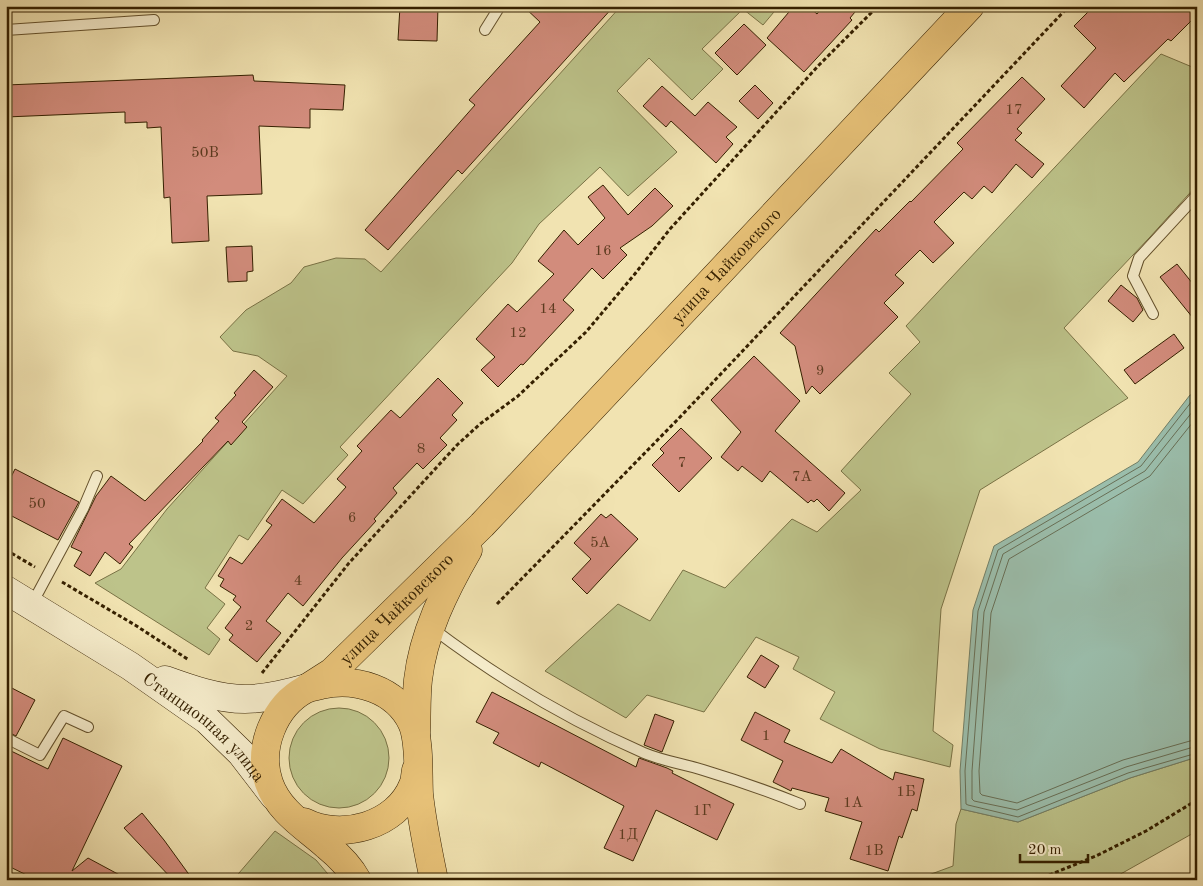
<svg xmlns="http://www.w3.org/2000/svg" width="1203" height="886" viewBox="0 0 1203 886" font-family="'Old Standard TT',serif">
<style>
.green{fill:#bdc38a;stroke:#797245}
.water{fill:#9bbeac;stroke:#727f67}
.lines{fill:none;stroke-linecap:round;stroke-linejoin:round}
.shore{stroke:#686f56;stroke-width:1}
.building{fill:#d28c7c;stroke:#352000}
.lane-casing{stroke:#64512c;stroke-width:12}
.secondary-casing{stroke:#352000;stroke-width:29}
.primary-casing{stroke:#352000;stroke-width:29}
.path{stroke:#352000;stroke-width:3;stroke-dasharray:4 2.5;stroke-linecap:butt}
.lane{stroke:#f6edcc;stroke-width:10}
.secondary{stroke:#f6edcc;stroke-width:28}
.primary{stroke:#e8c278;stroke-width:28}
.labels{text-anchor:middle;stroke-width:5;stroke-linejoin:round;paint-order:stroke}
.number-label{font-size:15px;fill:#5c3b1f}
.street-label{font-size:18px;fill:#352000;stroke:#f6edcc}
</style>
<rect width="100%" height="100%" fill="#f1e3b1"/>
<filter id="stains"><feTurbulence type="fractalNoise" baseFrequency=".004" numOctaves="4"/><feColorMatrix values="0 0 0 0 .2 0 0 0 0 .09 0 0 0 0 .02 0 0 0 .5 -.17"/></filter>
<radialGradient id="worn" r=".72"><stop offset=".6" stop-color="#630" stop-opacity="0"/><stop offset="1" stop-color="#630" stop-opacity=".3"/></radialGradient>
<!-- green -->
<path class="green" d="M621,6H779L763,25L743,9L702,49L723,69L692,100L649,58L617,91L677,152L628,196L600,167L539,224L512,263L340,447L348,455L303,504L282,490L248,540L239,535L205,588L225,604L207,628L220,639L209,655L95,583L121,569L167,509L287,376L258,356L233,351L220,337L246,310L291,283L304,267L336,258L365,259L381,272Z
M1161,54L1197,69V185L1150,237L1064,328L1128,398L980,490L941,609L933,731L953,745L950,767L880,749L820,719L835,692L793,669L799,657L756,637L704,712L647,695L626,718L545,671L618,604L650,621L683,570L725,588L792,519L817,532L861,490L841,471L911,394L889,373L920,342L906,326Z
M289 758a50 50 0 1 1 100 0a50 50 0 1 1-100 0Z
M1197,757V831L1110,880H915L953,866L956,824L961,809L1018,822L1130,778Z
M275,831L316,860L333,880H233Z"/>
<!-- water -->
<path class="water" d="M1197,394V757L1130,778L1018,822L961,809L960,771L973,610L994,546L1138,462L1190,395Z"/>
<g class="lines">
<!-- shore -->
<path class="shore" d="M1197,399L1192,401L1141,466L998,550L978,611L965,771L966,804L968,805L1018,817L1128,773L1197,753
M1197,406L1145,471L1003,554L984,612L972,771V799L974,801L1017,810L1126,767L1197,746
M1197,417L1150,476L1009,559L991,613L979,771L980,793L982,795L1017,803L1123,760L1197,739"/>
</g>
<!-- building -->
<path class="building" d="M400,6H438L437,41L398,40Z
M523,6H614L462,174L458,170L388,250L365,230L475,105L469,100L540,22Z
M794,6H808L817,14L823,6H860L850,18L852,20L804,72L767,38Z
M1094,6H1197V15L1171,41L1168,39L1124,82L1115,73L1084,108L1061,86L1096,48L1074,26Z
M744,24L766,45L737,75L715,53Z
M253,75L254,81L345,85L343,110L310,109V128L259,126L262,194L207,196L209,241L172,243L170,197L164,198L161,127L147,128V122L125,123V112L6,117V85Z
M1022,77L1045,99L1017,129L1022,133L1015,140L1044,164L1032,178L1016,164L992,193L984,186L972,199L964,192L934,222L954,243L933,263L920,250L895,275L904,283L884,303L898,317L820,394L812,386L806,394L795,346L780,333L876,229L879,232L910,201L911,202L963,149L957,143Z
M755,85L773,103L758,119L739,101Z
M662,86L695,116L708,102L737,127L726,137L733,144L716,163L671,121L666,127L643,106Z
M603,185L628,215L655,188L673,206L652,226L620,248L627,255L603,279L592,268L563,300L574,310L523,365L521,364L498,387L481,370L495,357L476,339L508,304L517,312L554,274L538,261L564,230L578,245L605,218L588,197Z
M252,246L253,271L247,272V281L228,282L226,247Z
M1177,264L1197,289V323L1160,277Z
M1121,285L1137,298L1143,310L1133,322L1108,301Z
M1174,334L1184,348L1135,384L1124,370Z
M754,356L800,401L775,431L845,493L829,511L817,499L814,502L811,500L808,503L770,471L762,482L742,466L738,471L721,457L741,432L711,400Z
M254,370L273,387L242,422L247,427L231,445L228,441L129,544L133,547L120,564L105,552L90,576L74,566L82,552L71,547L96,496L111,476L145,501L203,441L202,440L219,421L215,418L236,395L234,393Z
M438,378L463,403L452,415L457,420L440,438L447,445L423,469L417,463L393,488L397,493L374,519L376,521L342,558L303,606L288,593L266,621L281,633L257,662L229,640L233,635L225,628L241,607L233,600L236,596L220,586L224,579L218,576L230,557L242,564L272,525L266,521L282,499L314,523L346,487L337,479L362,451L357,446L391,410L400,418Z
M681,428L712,458L679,492L652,465L664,453L660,449Z
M15,469L79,502L58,540L6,513V487Z
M601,514L606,518L611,514L638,539L587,594L572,579L591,559L574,543Z
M761,655L779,666L765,688L747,677Z
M6,685L35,700L16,736L6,731Z
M492,692L636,767L639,758L667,768L673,771L672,773L734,804L717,840L656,810L633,861L604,848L624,806L541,762L539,767L493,743L499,733L476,722Z
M755,712L790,730L784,742L832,763L841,749L893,780L895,772L924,779L917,811L912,809L902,838L899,836L888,871L850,859L862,822L825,811L829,798L792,788L791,791L773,782L783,761L741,740Z
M655,714L674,721L662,752L644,745Z
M63,738L122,766L72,871L88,858L129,880H37L6,865V746L10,748L9,750L48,769Z
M142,813L164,840L193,880H173L124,828Z"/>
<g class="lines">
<defs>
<path id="lane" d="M6,30L154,20
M485,30L500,6
M1153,314L1133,276L1139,258L1197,195
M32,604L83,509L97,476
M432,628C498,678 568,720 644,753C663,761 684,764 703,770C736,780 768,791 800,804
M6,738L40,755L64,716L88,727"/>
<g id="secondary">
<path id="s1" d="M6,590L130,666L207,720L241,753L274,796"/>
<path d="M165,680C190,689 218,699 245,699C266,699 286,694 307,688"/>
</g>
<g id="primary">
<path id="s2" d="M307,688L332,672L482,525L970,6"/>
<path d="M416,734C417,716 416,698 418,680C423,634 445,590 468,550"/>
<path d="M304,822C341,841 397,826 413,785C415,781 415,775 416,770"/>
<path d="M357,880C350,867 338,855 327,846C306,827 279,812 269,783C257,748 274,706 306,689C311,687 317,686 321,685C355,677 396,689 412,723C420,740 418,774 419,794C422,823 428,851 434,880"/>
</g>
</defs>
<!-- lane casing -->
<use href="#lane" class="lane-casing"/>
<!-- secondary casing -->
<use href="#secondary" class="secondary-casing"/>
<!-- primary casing -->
<use href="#primary" class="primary-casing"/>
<!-- path -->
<path class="path" d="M6,550L35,567
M62,582L135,625L189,660
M497,604L682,415L1069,6
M262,673L349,563L457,445L480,424L518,396L586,332L634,275L670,229L819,65L878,6
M1037,880L1096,856L1146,831L1197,800"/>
<!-- lane -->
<use href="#lane" class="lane"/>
<!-- secondary -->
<use href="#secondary" class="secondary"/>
<!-- primary -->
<use href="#primary" class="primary"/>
</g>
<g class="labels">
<!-- number labels -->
<g class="number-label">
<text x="1014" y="114">17</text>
<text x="205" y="157">50В</text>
<text x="603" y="255">16</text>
<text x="548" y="313">14</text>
<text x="518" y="337">12</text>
<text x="820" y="375">9</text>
<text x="421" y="453">8</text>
<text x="682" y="467">7</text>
<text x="802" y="481">7А</text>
<text x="37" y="508">50</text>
<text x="352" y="522">6</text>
<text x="600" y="547">5А</text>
<text x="298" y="585">4</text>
<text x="249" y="630">2</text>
<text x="766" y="740">1</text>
<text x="906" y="796">1Б</text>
<text x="853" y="807">1А</text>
<text x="702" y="815">1Г</text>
<text x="628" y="839">1Д</text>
<text x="874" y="855">1В</text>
</g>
<!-- street labels -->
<g class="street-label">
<text dy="6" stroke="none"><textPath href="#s2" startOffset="596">улица Чайковского</textPath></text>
<text dy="6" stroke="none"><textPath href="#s2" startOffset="120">улица Чайковского</textPath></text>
<text dy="6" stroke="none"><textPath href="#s1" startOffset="242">Станционная улица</textPath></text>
</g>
</g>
<!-- margin -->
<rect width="1203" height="886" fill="none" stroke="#f1e3b1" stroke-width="25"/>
<rect x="8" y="8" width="1188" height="871" fill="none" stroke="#352000" stroke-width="2.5"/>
<rect x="12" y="12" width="1178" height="861" fill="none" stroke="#352000"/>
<!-- scale -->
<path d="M1020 854v8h68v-8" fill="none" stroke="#352000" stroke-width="2.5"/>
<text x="1028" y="854" font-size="15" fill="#352000" stroke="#f6edcc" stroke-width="4" paint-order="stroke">20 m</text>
<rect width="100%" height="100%" filter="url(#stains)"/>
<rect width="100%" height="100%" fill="url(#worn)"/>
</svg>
